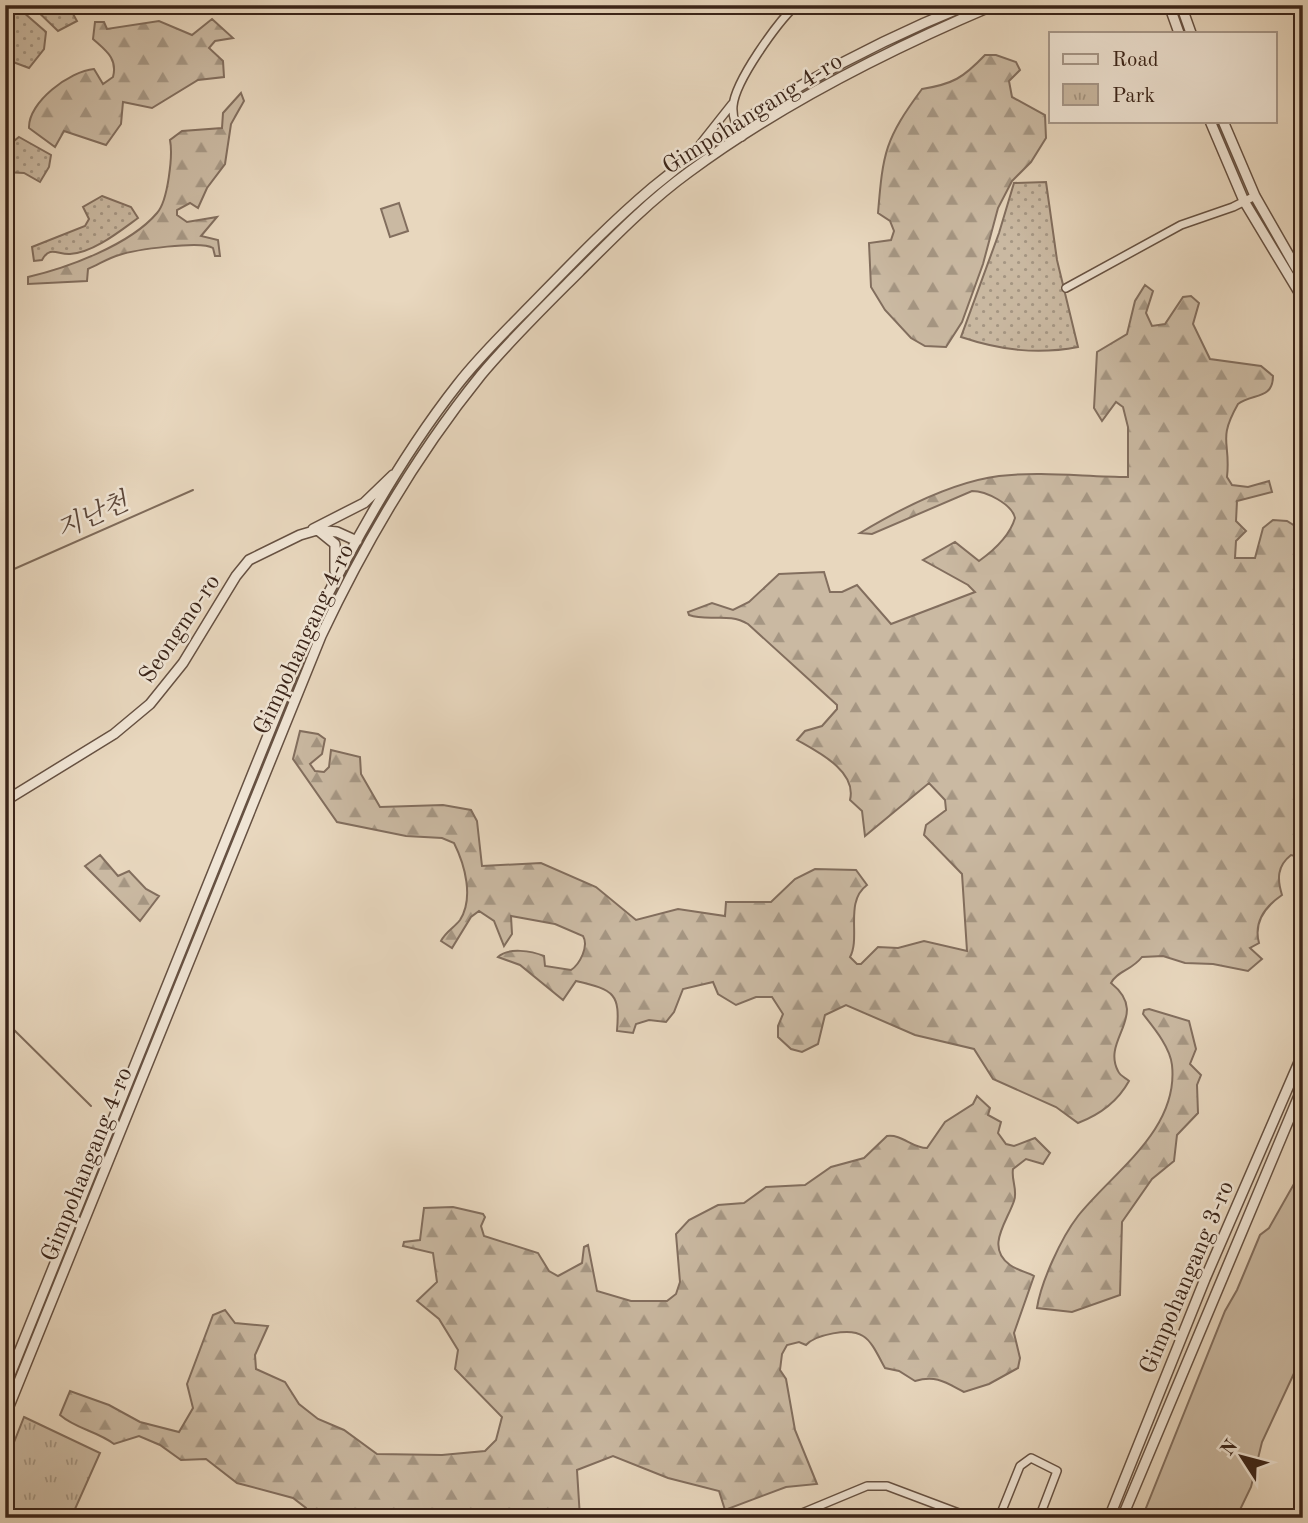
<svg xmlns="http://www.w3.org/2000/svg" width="1308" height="1523" viewBox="0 0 1308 1523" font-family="'Old Standard TT','Noto Serif KR',serif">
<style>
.grass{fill:url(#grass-dots);stroke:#826e5e;stroke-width:2}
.forest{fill:url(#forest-firs);stroke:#826e5e;stroke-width:2}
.park{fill:url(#park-tufts);stroke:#826e5e;stroke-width:2}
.pitch{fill:#cab9a2;stroke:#826e5e;stroke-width:2}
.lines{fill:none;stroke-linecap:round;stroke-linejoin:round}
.stream{stroke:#7f6b5a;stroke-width:2}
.minor-casing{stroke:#665142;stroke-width:10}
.tertiary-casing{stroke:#665142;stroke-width:12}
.minor{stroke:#f0e5d5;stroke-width:7}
.tertiary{stroke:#f0e5d5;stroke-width:9}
.labels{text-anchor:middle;stroke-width:5;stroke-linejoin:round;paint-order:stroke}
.street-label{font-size:24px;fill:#3a2419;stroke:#f0e5d5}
.water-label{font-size:26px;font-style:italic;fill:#5c473a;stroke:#f0e5d5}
</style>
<defs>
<pattern id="grass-dots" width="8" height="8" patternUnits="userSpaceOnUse" patternTransform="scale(1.75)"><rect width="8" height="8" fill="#cab9a2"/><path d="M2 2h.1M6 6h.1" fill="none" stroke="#a59683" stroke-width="1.8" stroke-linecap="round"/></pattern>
<pattern id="forest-firs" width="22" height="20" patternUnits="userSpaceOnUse" patternTransform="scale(1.75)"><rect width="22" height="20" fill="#cab9a2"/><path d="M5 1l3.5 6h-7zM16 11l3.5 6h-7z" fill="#a59683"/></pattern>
<pattern id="park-tufts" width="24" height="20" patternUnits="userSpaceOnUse" patternTransform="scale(1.75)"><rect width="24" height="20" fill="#cab9a2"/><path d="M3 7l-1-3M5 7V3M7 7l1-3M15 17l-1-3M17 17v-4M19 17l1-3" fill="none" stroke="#a59683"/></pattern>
</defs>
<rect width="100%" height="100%" fill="#e8d7be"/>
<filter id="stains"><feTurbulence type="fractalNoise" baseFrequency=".00286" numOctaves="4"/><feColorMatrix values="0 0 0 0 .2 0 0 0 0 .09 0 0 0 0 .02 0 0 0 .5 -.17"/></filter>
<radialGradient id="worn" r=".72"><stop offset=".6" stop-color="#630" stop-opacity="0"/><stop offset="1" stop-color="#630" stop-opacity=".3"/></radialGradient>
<!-- grass -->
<path class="grass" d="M5,5H15L46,32L44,49L29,68L5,59Z
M31,5H68L77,21L58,31Z
M19,137L51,155L49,167L40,182L24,173L5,172V148Z
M1046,182L1057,260L1078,347C1037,355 1000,350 961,337L999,233L1014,183Z
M102,196L131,207L138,218C120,231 93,253 70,254C58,255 50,245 42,260L34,261L32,247L85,226L89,219L83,207Z"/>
<!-- forest -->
<path class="forest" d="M212,19L233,38L215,41L209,48L223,61L224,77L198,80L152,108L123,102L121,124L106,145L64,131L55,147L29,128C28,102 70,71 94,69L103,84L113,77C118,58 105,50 93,39L95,22H104L107,29L159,21L192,35Z
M985,55H996L1016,62L1020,70L1009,81L1012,97L1045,115L1046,138L1031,162L1012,181L998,208L983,264L962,322L946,347L925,346L911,338L885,310L871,287L869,243L891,240L894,231L890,221L878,213C883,152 885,139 922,89C953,84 963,78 985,55Z
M241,93L244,101L231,124L225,164L207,188L198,208L190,203L177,210V215L187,222L217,217L201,236L218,240L220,256H215L213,248C201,240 134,250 119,255C108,258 98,265 88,269L87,281L28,284V277C67,268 130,245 157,213C168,201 173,155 170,140L182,131L222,128L223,113Z
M1145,285L1153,291L1146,313L1152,326L1165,324L1183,297L1191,296L1199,303L1193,324L1210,359L1261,366L1273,376C1273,400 1252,393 1238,404C1217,441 1231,441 1227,477L1232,485L1248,487L1269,481L1272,492L1237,501L1236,521L1246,531L1236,541L1235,558H1255L1263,528L1273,520L1287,521L1303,531V858L1291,855C1277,866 1277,879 1282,895C1266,906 1253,921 1259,943L1250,948L1262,959L1248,971L1213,964L1185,963L1163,956L1142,957C1131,971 1117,971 1111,983C1151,1015 1101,1039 1118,1071C1120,1076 1126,1078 1129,1081C1118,1101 1099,1115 1078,1123L1056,1107L993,1079L974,1049L915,1035L846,1005L825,1015L818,1044L802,1052L791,1049L778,1037V1026L783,1014L772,997H756L736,1005L718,994L713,982L683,989L674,1012L666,1022L649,1020L636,1024L633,1033L617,1031C620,994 615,990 576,981L563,1000L520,965L498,957C508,947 532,951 544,956L545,966L571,970C580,964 589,946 583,936L555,924L511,916L512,934L504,946L494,921L479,911L471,917L452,948L441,941C446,931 454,928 460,920C474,898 465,865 454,843L442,838L406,836L337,822L293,759L300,731L318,734L325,739L322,754L310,764L315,771L324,772L329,767L331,750L360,757L361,774L380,807L443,805L471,810L477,821L482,866L541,863L596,887L636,920L678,909L725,916L726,902H771L795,879L815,869L856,870L867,885C844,902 861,937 850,957L857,964H861L878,947L898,948L924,941L967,951L962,874L924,835L926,825L946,810L945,800L929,783L865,836L862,811L850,800C857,771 818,752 797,740L805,731L822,726L837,709V705L748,624C728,612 709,622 689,615L688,612L712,603L733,610L749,602L779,574L824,572L830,592H842L857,585L891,624L975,592L968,585L923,560L955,542L979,561C993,551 1010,535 1015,518C1012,504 986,491 972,491L872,534L860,533C900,509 952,482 999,476C1042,471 1085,477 1128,477V427L1123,407L1116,402L1102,421L1094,408L1097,352L1127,334L1135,301Z
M100,855L118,876L129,871L146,889L159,896L140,921L85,866Z
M1149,1009L1189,1021L1196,1049L1190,1064L1201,1075L1197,1085L1198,1113L1177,1135L1174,1161L1152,1179L1122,1222L1120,1295L1072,1312L1037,1308C1041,1282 1061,1238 1078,1216C1113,1172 1179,1130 1172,1065C1170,1047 1154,1028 1143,1014L1144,1010Z
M977,1096L990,1108L988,1115L1001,1122L998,1133L1006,1144L1014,1146L1035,1138L1050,1153L1043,1164L1026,1159L1013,1169C1011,1180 1018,1190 1014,1201C1007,1222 985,1247 1010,1265C1018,1271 1028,1272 1034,1276L1014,1333L1020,1358L1018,1368L989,1384L964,1392C945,1382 936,1375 915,1381L899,1371L885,1368C879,1358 873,1342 863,1336C850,1327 815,1335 806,1345L799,1342L787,1345L782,1354L780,1370L786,1379L795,1430L817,1484L786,1487L725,1510L719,1491L668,1478L613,1456L577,1470L580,1518H311L306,1508L293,1498L237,1483L206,1459L181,1460L160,1445L139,1436L114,1444C97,1431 76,1429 60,1415L70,1391L109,1405L140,1422L179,1432L193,1408L187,1384L213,1315L225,1310L235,1323L268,1326L255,1355L256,1369L285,1382L299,1404L318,1419L344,1430L377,1454L442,1455L485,1451L496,1440L502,1417L455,1369L458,1350L439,1319L417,1301L437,1282L433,1253L403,1246L404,1242L420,1240L424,1208L453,1207L483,1214L485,1217L481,1226L484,1236L538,1253L549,1271L558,1276L582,1263L584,1247L588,1245L597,1291L631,1301H667L676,1294L680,1282L676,1234L689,1220L718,1205L744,1203L766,1187L805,1185L831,1167L864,1158L887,1136C902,1134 912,1148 927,1148L945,1122L973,1104Z"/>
<!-- park -->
<path class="park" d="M24,1417L100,1453L71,1518H5V1465Z"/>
<!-- pitch -->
<path class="pitch" d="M399,203L408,231L390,237L381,209Z
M1303,1168V1354L1262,1442L1251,1487L1236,1518H1142L1225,1311L1237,1290L1260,1235L1269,1228Z"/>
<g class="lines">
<!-- stream -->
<path class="stream" d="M5,573L193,490
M5,1021L91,1106"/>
<defs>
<path id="minor" d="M742,137C736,127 732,117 733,106C735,81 777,23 796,5
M694,152L732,104
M1066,288L1181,225L1233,207L1255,196
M790,1518L867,1486H887L972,1518
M999,1518L1020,1466L1031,1458L1057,1471L1039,1518"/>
<path id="tertiary" d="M1169,5L1179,33
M1181,5L1191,33
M1210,121L1244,201L1303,299
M1223,121L1255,196L1303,280
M313,529L364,503L393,475
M319,531L335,544V571
M5,801L114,734L150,704L183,663L236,576L249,560L300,535L317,530L337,532L357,541
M5,1387L313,624C353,543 402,455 458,384C483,352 513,324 541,295C577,258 613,221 652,188C742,113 858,49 967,5
M5,1416L321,636C364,545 417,454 481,375C511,339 546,305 579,272C614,237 649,201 689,172C782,103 888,50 994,5
M1109,1518L1205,1279L1303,1053
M1122,1518L1303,1086"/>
</defs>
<!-- minor casing -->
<use href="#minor" class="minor-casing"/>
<!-- tertiary casing -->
<use href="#tertiary" class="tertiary-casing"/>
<!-- minor -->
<use href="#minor" class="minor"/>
<!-- tertiary -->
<use href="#tertiary" class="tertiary"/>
</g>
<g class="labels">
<!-- street labels -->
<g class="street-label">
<text transform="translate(752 113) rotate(-32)" y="8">Gimpohangang 4-ro</text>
<text transform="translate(179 628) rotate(-56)" y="8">Seongmo-ro</text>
<text transform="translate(303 639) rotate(-65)" y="8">Gimpohangang 4-ro</text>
<text transform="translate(86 1164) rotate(-68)" y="8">Gimpohangang 4-ro</text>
<text transform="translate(1186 1277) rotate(-67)" y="8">Gimpohangang 3-ro</text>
</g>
<!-- water labels -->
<g class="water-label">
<text transform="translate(92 515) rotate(-24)" y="9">지난천</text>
</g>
</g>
<!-- margin -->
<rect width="1308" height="1523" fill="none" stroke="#e8d7be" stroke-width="28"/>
<rect x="7" y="7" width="1294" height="1509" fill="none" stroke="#3a2419" stroke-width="3.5"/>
<rect x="14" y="14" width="1280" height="1495" fill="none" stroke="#3a2419" stroke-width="2"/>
<!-- legend -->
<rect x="1049" y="32" width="228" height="91" fill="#f0e5d5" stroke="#a7988a" stroke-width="2"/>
<rect x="1063" y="54" width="35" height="10" fill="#f0e5d5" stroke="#a7988a" stroke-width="2"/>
<text x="1112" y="66" font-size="21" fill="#3a2419">Road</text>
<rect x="1063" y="84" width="35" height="21" fill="url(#park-tufts)" stroke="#a7988a" stroke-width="2"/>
<text x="1112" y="102" font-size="21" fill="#3a2419">Park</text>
<!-- north arrow -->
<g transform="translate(1242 1457) rotate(306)" stroke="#f0e5d5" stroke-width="5" paint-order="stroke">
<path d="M0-5L12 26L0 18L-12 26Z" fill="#3a2419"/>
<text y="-10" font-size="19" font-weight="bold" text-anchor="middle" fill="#3a2419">N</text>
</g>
<rect width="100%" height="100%" filter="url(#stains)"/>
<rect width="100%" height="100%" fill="url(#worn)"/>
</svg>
